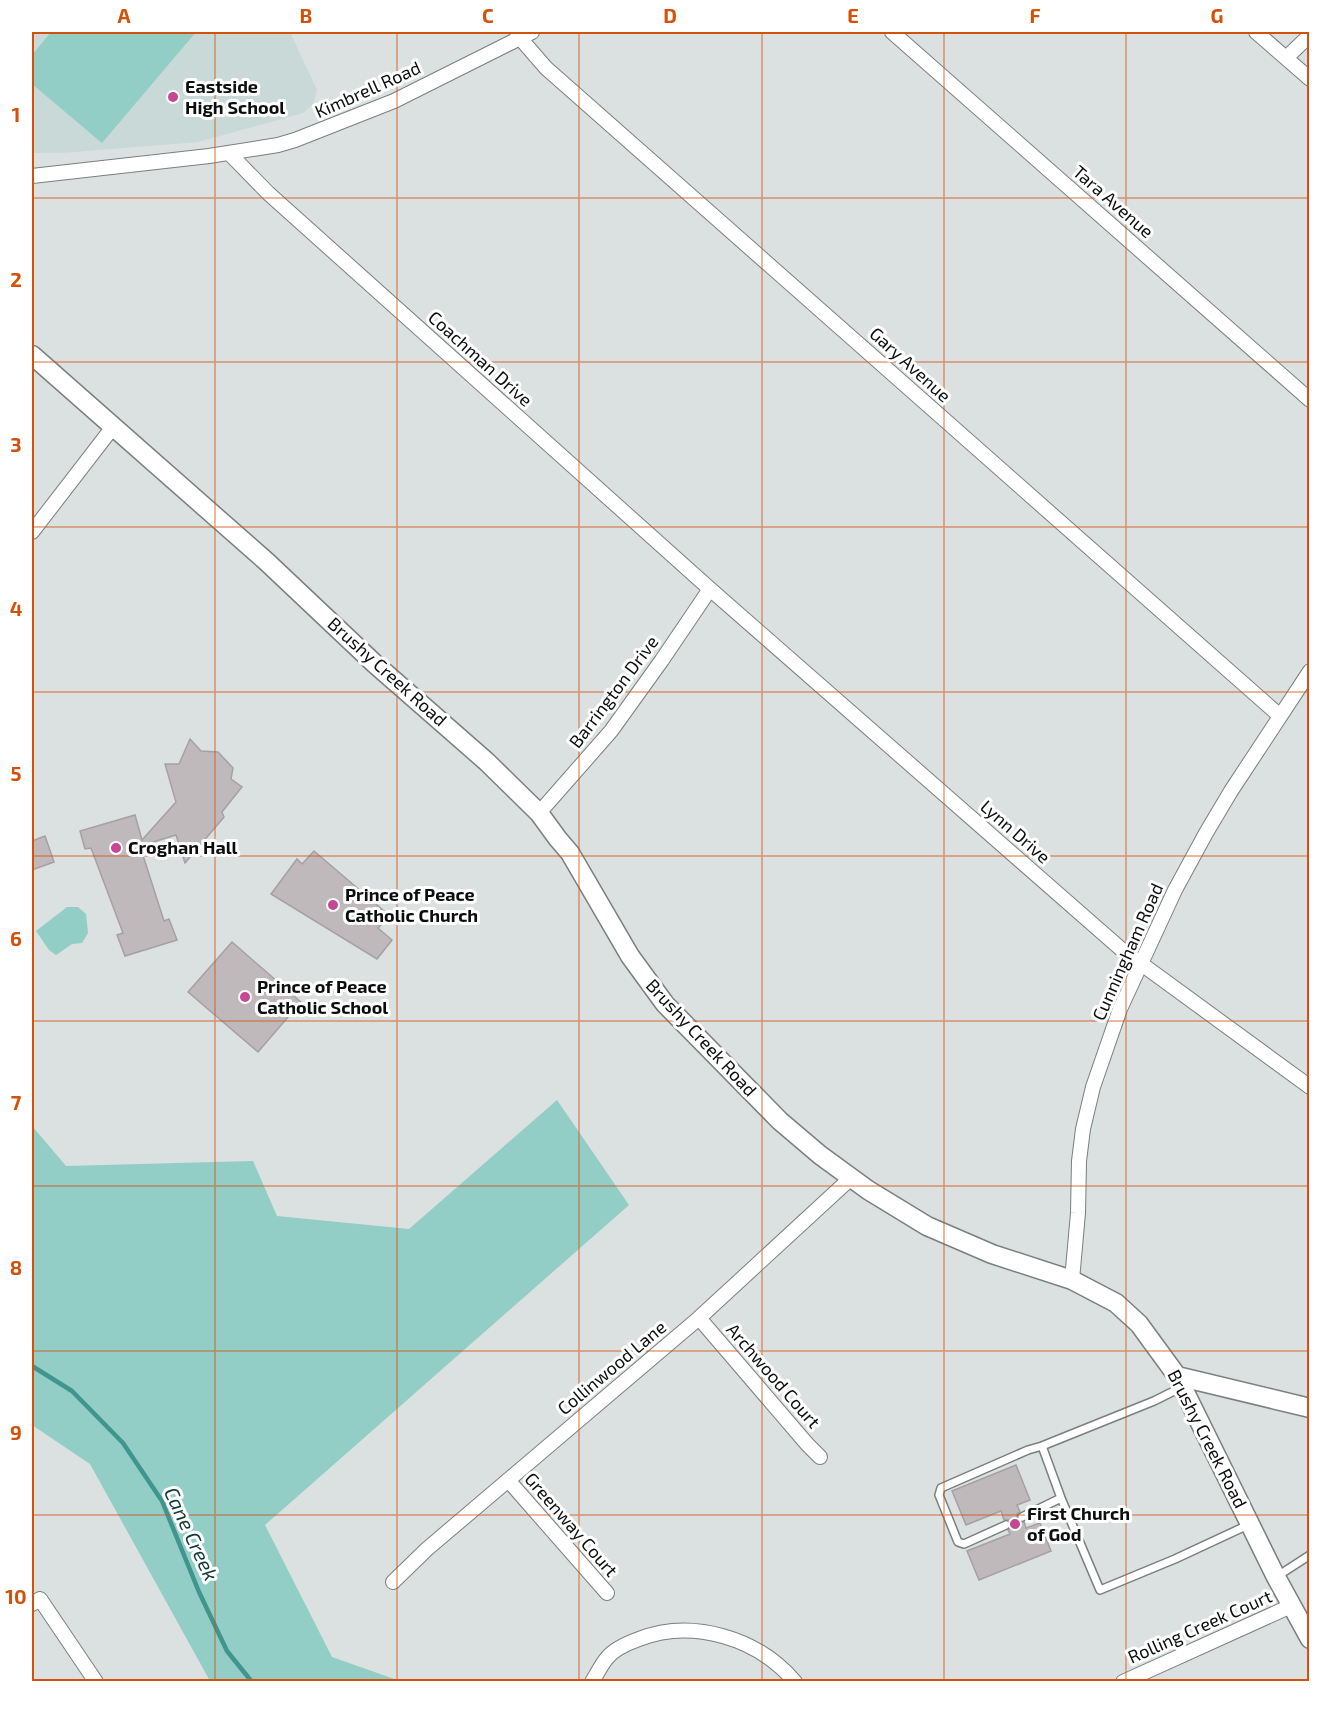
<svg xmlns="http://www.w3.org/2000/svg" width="1341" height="1713" viewBox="0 0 1341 1713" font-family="'Exo 2',sans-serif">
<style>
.built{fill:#c8d9d7}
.green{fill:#92cdc6}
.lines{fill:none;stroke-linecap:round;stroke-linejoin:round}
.stream{stroke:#40958e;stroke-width:4.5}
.building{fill:#c0b9bc;stroke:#a6a0a3;stroke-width:1.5}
.lane-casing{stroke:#79807f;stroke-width:10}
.street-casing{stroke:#79807f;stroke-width:16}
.secondary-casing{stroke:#79807f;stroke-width:21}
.lane{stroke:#fff;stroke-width:7}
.street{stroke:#fff;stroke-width:14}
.secondary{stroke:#fff;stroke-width:18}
.grid{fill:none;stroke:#d2520c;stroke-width:1.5;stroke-opacity:0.55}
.poi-dot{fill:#c64794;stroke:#fff;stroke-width:2}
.labels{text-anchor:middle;stroke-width:6;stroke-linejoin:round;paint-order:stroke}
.poi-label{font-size:18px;font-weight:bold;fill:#0c0e0e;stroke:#fff;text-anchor:start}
.street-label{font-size:18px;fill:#0c0e0e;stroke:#fff}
.water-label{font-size:20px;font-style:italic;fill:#103936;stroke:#fff}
.neatline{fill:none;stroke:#d2520c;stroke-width:2}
.grid-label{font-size:20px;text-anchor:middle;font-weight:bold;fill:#d2520c}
</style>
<rect width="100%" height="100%" fill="#dae1e0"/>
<!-- built -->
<path class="built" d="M32,32H290L317,90L313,104L303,113L198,142L62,153H32Z"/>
<!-- green -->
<path class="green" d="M51,32H196L102,143L32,84V55Z
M67,907H78L86,914L88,933L82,943L72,944L56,955L49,950L36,931Z
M557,1100L629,1205L265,1525L332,1657L400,1681H210L90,1464L32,1425V1126L66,1166L253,1161L277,1216L409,1229Z"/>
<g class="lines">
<!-- stream -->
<path class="stream" d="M32,1366L72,1391L123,1443L162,1501L199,1592L227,1651L252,1682"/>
</g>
<!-- building -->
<path class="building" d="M190,739L201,751L218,752L233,768L231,779L242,787L222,812L224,817L185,863L176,835L140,846L164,921L169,919L177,940L125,956L117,935L123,933L91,848L85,849L80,831L135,815L142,840L176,802L165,764H179Z
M45,836L54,862L32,870V841Z
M314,851L390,916L378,928L392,940L377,959L271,894L297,859L302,864Z
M232,942L301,1002L258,1052L188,992Z
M1016,1465L1030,1500L1017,1505L1020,1512L1017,1514V1519L1019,1522H1024L1026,1528L1040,1523L1051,1551L979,1580L967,1551L1010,1534L1008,1530L1011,1528V1523L1009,1520H1004L1001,1511L966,1525L952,1491Z"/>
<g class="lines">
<defs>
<path id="lane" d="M1042,1446L1154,1401L1182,1387
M1022,1517L1061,1498
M1006,1525L964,1544L958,1542L939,1495L941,1488L1028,1450L1042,1446L1061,1498L1100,1590L1175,1559L1248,1525
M1276,1577L1310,1555"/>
<path id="street" d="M517,32L520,38L546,68L1280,716
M892,32L1310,400
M1256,32L1310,79
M1286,58L1310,35
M229,153L268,193L710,589L1121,949L1310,1087
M32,176L209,156L278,145L295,140L394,101L532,32
M32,532L113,427
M539,813L611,731L662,660L710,589
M1072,1280L1078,1213L1079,1161L1083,1129L1093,1087L1120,1009L1175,890L1206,833L1231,791L1310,671
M699,1318L807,1444L820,1457
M508,1480L607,1593
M393,1582L427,1549L699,1318L851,1178
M32,1604L40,1599L96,1682
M592,1682C597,1674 601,1665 607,1658C614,1649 628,1643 639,1639C692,1618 758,1638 795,1682
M1123,1682L1291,1606"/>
<path id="secondary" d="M32,355L267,562L375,664L487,762L539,813L558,839L570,853L630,956L665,1004L780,1121L820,1155L868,1190L927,1226L992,1254L1072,1280L1116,1303L1139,1324L1177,1376L1276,1577L1310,1639
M1177,1376L1310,1408"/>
</defs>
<!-- lane casing -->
<use href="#lane" class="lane-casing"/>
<!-- street casing -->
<use href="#street" class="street-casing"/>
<!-- secondary casing -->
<use href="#secondary" class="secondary-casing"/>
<!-- lane -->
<use href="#lane" class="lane"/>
<!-- street -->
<use href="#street" class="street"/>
<!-- secondary -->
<use href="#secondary" class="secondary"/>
</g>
<!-- grid -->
<path class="grid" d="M215,32V1682M397,32V1682M579,32V1682M762,32V1682M944,32V1682M1126,32V1682M32,198H1310M32,362H1310M32,527H1310M32,692H1310M32,856H1310M32,1021H1310M32,1186H1310M32,1351H1310M32,1515H1310"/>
<!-- markers -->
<g class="poi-dot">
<circle cx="173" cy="97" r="6"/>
<circle cx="116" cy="848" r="6"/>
<circle cx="333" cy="905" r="6"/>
<circle cx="245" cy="997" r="6"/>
<circle cx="1015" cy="1524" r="6"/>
</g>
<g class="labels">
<!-- poi labels -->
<g class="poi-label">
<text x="185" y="93">Eastside<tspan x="185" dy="21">High School</tspan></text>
<text x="128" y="854">Croghan Hall</text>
<text x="345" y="901">Prince of Peace<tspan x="345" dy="21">Catholic Church</tspan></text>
<text x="257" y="993">Prince of Peace<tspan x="257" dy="21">Catholic School</tspan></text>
<text x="1027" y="1520">First Church<tspan x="1027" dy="21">of God</tspan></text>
</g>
<!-- street labels -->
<g class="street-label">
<text transform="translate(368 90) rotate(-24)" y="6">Kimbrell Road</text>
<text transform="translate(1113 202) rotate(41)" y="6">Tara Avenue</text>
<text transform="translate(480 359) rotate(42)" y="6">Coachman Drive</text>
<text transform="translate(910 365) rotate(42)" y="6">Gary Avenue</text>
<text transform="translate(387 672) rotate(42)" y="6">Brushy Creek Road</text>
<text transform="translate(614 692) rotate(-53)" y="6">Barrington Drive</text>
<text transform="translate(1015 832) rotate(41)" y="6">Lynn Drive</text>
<text transform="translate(1128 952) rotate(-66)" y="6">Cunningham Road</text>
<text transform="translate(701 1038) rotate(47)" y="6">Brushy Creek Road</text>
<text transform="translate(612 1368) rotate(-40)" y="6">Collinwood Lane</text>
<text transform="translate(773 1376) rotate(49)" y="6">Archwood Court</text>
<text transform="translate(1207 1439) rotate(63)" y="6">Brushy Creek Road</text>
<text transform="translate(571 1525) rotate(49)" y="6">Greenway Court</text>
<text transform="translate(1200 1627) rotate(-24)" y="6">Rolling Creek Court</text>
</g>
<!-- water labels -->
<g class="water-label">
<text transform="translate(191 1534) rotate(65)" y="7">Cane Creek</text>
</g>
</g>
<!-- border -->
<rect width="1341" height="1713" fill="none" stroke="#ffffff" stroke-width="66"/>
<rect x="33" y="33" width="1275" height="1647" class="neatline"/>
<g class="grid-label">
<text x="124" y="23">A</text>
<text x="306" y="23">B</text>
<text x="488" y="23">C</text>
<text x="670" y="23">D</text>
<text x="853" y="23">E</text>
<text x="1035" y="23">F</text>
<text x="1217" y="23">G</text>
<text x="16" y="122">1</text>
<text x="16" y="287">2</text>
<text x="16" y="452">3</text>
<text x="16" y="616">4</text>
<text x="16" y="781">5</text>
<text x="16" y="946">6</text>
<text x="16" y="1110">7</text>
<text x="16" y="1275">8</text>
<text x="16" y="1440">9</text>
<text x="16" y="1604">10</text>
</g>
</svg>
